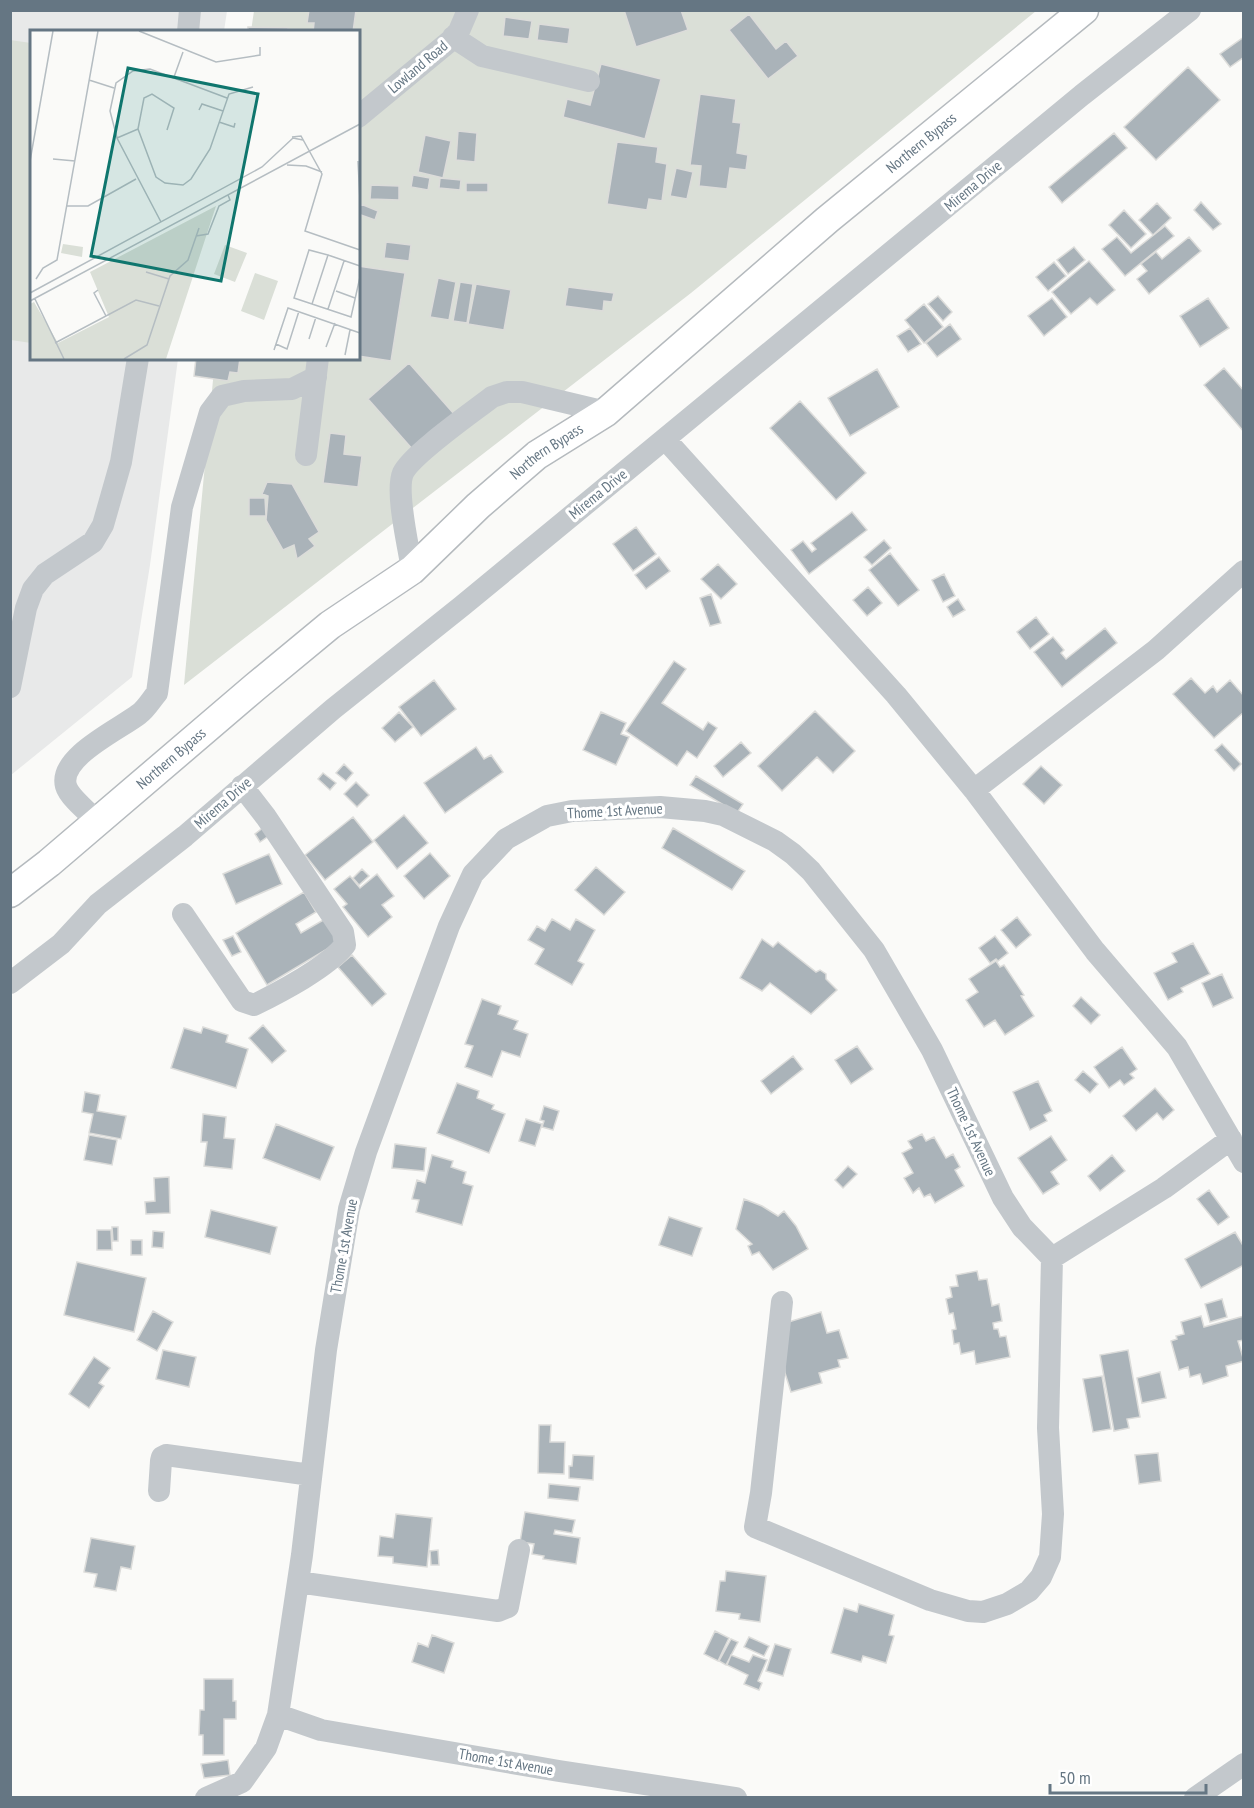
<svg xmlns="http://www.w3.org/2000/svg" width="1254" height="1808" viewBox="0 0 1254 1808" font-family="'PT Sans Narrow',sans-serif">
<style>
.built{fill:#e8e9e9}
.green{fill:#dadfd7}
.building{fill:#aab3b9;stroke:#dcdcda;stroke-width:1.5}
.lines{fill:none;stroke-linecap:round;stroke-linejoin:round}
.major-casing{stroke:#b5babe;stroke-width:31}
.minor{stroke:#c3c8cc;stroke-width:22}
.major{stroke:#fff;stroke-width:28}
.labels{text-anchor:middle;stroke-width:6;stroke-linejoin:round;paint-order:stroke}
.street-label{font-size:15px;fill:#657683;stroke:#fff}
.inset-road{fill:none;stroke:#b5bdc2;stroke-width:1.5}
.view{fill:#0f766e;fill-opacity:0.15;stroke:#0f766e;stroke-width:3}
.inset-edge{fill:none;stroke:#657683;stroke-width:3}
</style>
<rect width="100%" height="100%" fill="#fafaf8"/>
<!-- built -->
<path class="built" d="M11,11H227L224,31L32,32V358L178,359L150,565L132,677L11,775Z"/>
<!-- green -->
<path class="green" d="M254,11H1036L691,293L184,685L215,359L358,358V32L251,31Z
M10,40L31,43V343L11,340Z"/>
<!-- building -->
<path class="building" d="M309,10H356L353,32H313L314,23H307Z
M624,10H681L688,30L636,47Z
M749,14L776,49L786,41L798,56L768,79L729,30Z
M505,17L532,21L529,39L503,36Z
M539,24L570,28L568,44L537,40Z
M248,27L288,28V32H248Z
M1244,37V57L1230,67L1220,54Z
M601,64L661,79L645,139L563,117L567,99L590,105Z
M1188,67L1220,100L1156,160L1124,127Z
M700,94L736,99L733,122L741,123L737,153L748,155L746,170L730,168L727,189L699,186L701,166L690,165Z
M458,131L477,133L475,162L456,160Z
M1114,133L1127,148L1062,203L1049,187Z
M425,135L451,141L443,178L418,172Z
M617,142L658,147L656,162L667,164L662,201L649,199L647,210L607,204Z
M676,168L693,172L687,199L670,196Z
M413,175L430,178L428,190L411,187Z
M440,178L461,180L460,190L439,188Z
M466,183H488V192H466Z
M371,185L399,186V200L370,199Z
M1201,202L1221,224L1213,230L1194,210Z
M1157,203L1171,218L1153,235L1139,220Z
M361,204L378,211L375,220L358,214Z
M1124,210L1146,234L1131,248L1109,225Z
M1165,226L1174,236L1125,276L1102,249L1117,237L1131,253Z
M1189,237L1201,251L1149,294L1137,279L1147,271L1141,264L1156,252L1162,259Z
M386,242L411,245L409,261L384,258Z
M1074,247L1085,260L1068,274L1057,260Z
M1089,261L1115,290L1097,305L1090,298L1071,314L1052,292Z
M1054,262L1066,276L1048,291L1036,277Z
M358,266L405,273L391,361L358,356Z
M438,278L456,282L449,320L430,317Z
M460,282L473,284L467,323L453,321Z
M476,284L511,290L504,330L468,324Z
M568,287L614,293L612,302L604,301L603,311L565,306Z
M938,296L952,312L943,321L928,304Z
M1052,298L1067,317L1044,336L1028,316Z
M1208,298L1229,328L1200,347L1180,316Z
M924,304L943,327L924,343L905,320Z
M950,324L961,339L937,357L926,343Z
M910,328L921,344L908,352L897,336Z
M196,358H240L238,373L230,372L228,381L194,376Z
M409,363L455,415L414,451L368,399Z
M1224,368L1244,391V432L1204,385Z
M877,369L899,407L850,436L828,398Z
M800,401L866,473L836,500L770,428Z
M330,433L346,435L344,454L362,456L358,487L323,483Z
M267,482L292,484L319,532L309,539L315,546L297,559L294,545L283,550L266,520L268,496L262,494Z
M249,498H265L266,516H249Z
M852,512L867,530L809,574L791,550L803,541L812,552L816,549L811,543Z
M636,527L656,554L633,571L613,544Z
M884,540L891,548L872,565L864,557Z
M890,553L919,590L898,606L869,570Z
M659,557L670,571L646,589L635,575Z
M718,564L737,584L721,599L701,579Z
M944,574L955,596L943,602L932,580Z
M868,587L882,603L867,616L853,600Z
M711,594L721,623L710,626L700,598Z
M958,599L965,610L953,617L947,607Z
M1036,617L1049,634L1030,649L1017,632Z
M1105,628L1117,643L1062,687L1034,652L1053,637L1064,650L1061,653L1066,659Z
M674,661L686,669L662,703L703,730L708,722L717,728L697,758L687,751L677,766L626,731Z
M1191,678L1205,693L1213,686L1217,692L1230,680L1244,696V712L1214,738L1173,694Z
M434,680L456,709L421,736L399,707Z
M815,711L855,751L833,773L817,757L782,791L758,766Z
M399,712L413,727L395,742L382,728Z
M601,712L626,723L621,734L629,737L616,765L583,750Z
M741,742L751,753L723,777L714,766Z
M1222,744L1241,764L1234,771L1215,750Z
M476,747L484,759L491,755L503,772L445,813L424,783Z
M344,764L353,773L346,781L336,773Z
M1041,766L1062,785L1044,804L1023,784Z
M323,773L336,783L330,790L318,779Z
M696,776L743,804L737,813L690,785Z
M356,782L369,795L357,807L344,794Z
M404,815L428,843L397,869L374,840Z
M353,817L373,842L325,880L305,855Z
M264,827L270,835L260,842L255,834Z
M673,828L745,871L732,890L662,848Z
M430,853L450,876L424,899L404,876Z
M269,854L282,884L236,904L223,874Z
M596,867L625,892L604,915L575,890Z
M362,869L369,876L359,885L353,878Z
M377,874L394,896L382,905L392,917L368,937L343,907L347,904L334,889L350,876L360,888Z
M304,892L316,912L296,924L301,933L325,919L339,942L267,985L236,933Z
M1017,917L1031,935L1016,948L1001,930Z
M552,919L570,930L576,919L595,930L578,961L584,964L572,985L535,964L544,949L528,940L537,926L545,931Z
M233,936L241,952L232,956L223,940Z
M995,936L1008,953L998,961L996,959L990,963L979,948Z
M762,939L773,947L778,942L816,972L820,970L826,974V979L837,990L811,1014L770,983L762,991L740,978Z
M1193,943L1210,974L1181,988L1183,992L1168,1000L1154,973L1177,962L1172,953Z
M352,955L386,994L372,1006L338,967Z
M996,961L1000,967L1004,965L1024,995L1021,996L1034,1016L1005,1035L995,1020L984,1027L966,1000L978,992L969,979Z
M1222,974L1233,998L1213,1007L1202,983Z
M1081,997L1100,1015L1091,1024L1073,1006Z
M482,999L501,1006L498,1014L518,1021L514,1029L528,1034L520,1057L502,1051L492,1077L465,1067L473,1046L465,1044Z
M263,1025L286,1051L272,1063L249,1038Z
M203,1027L228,1035L226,1042L248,1049L236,1088L171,1068L184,1028L201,1033Z
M857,1046L873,1069L851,1084L835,1060Z
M1122,1047L1137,1069L1130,1074L1134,1078L1124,1085L1120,1080L1109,1088L1094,1067Z
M793,1056L803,1069L771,1094L761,1081Z
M1083,1071L1098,1084L1090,1093L1075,1080Z
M1038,1081L1052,1111L1044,1115L1047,1121L1030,1130L1013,1092Z
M457,1083L479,1091L477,1098L494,1105L492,1109L505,1114L489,1153L437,1133Z
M1155,1088L1174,1110L1163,1120L1157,1113L1136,1131L1123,1116Z
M85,1092L100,1095L97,1111L126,1116L121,1139L89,1133L93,1114L82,1112Z
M544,1106L559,1111L553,1130L542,1127L544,1121L540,1120Z
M203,1114L226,1117L224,1138L235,1139L232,1169L204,1166L207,1142H201Z
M526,1119L542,1124L535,1146L519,1141Z
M276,1124L334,1147L320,1180L263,1158Z
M922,1134L926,1141L934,1137L946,1158L953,1154L960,1167L955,1170L964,1186L935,1203L930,1194L924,1197L919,1188L913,1193L904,1178L913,1173L902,1153L912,1148L908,1141Z
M89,1135L117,1140L112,1165L84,1160Z
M1051,1136L1067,1160L1051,1172L1059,1184L1043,1194L1018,1158Z
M395,1144L426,1148L424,1171L392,1168Z
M432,1155L453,1161L451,1167L466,1172L463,1183L473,1186L462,1225L416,1212L419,1200L412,1199L417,1180L425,1183Z
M1112,1155L1125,1171L1100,1191L1088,1176Z
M848,1166L857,1174L843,1188L835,1180Z
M169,1177L170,1213L146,1214L145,1202L155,1201L154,1178Z
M1209,1190L1229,1217L1218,1225L1197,1199Z
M744,1199L762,1206L778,1216L784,1211L796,1226L808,1249L773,1270L759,1252L752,1255L748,1246L752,1244L736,1229Z
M211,1210L277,1227L270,1254L205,1237Z
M669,1217L702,1228L692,1256L659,1245Z
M112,1227H118V1241H113Z
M97,1230H111L112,1250H97Z
M153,1231L164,1232L163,1248L152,1247Z
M1235,1232L1244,1247V1265L1201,1288L1185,1259Z
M131,1240H142V1255H131Z
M77,1262L146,1278L134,1332L64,1315Z
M977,1271L979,1280L987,1279L992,1306L999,1304L1002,1321L993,1323L994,1329H998L1000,1337L1006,1336L1010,1357L976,1364L974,1351L961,1354L959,1343L954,1344L952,1330L956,1329L953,1313L949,1314L946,1299L952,1297L950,1287L958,1286L956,1275Z
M1222,1299L1227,1317L1210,1322L1205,1304Z
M153,1311L173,1322L157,1351L137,1340Z
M821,1312L827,1333L839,1330L848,1358L838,1360L840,1367L819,1373L822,1383L791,1392L785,1373L782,1324Z
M1201,1316L1204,1327L1244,1316V1340L1238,1341L1244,1361L1226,1366L1228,1376L1203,1384L1200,1374L1190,1377L1188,1367L1179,1370L1171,1341L1177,1339L1176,1336L1184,1334L1181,1322Z
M163,1350L196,1357L189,1387L156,1379Z
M1128,1350L1140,1417L1127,1419L1129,1428L1114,1431L1100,1355Z
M94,1357L110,1368L99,1383L104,1386L89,1408L69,1394Z
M1160,1372L1166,1398L1142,1403L1137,1378Z
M1102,1376L1111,1429L1093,1432L1083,1379Z
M539,1425H551L550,1442H565L564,1474L538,1473Z
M1158,1453L1161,1481L1139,1484L1135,1455Z
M573,1455L594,1456L593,1480L569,1478V1466H572Z
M549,1484L580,1487L578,1501L548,1498Z
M525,1512L575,1520L572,1533L555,1530L554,1534L580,1538L576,1564L543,1559L544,1556L532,1554L534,1544L520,1542Z
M396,1514L432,1518L427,1567L393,1563V1557L378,1556L380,1536L393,1538Z
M91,1538L135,1546L131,1569L121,1567L116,1591L94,1587L97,1574L84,1572Z
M438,1550L439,1565H431L430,1551Z
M726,1571L766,1576L760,1622L739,1619L740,1614L716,1611L720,1581H725Z
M859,1604L894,1615L889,1635L894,1636L886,1663L863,1656L861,1662L831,1653L844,1608L857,1612Z
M715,1631L729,1638L718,1661L704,1654Z
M432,1635L454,1643L444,1673L412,1662L418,1643L428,1647Z
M749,1637L769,1646L764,1656L744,1647Z
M731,1639L738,1642L726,1665L719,1661Z
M775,1644L791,1649L783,1676L766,1671Z
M731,1655L749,1662L753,1655L767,1660L758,1681L762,1683L759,1690L744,1684L748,1675L727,1665Z
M204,1679H233V1701H236V1719H224V1755H203V1735H199L200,1710H204Z
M228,1760L230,1775L204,1778L201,1764Z"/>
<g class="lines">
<defs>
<g id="major">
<path id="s1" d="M10,893L49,863L255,687L330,625L412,570L478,506L537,455L606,412L827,220L1084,10"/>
</g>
</defs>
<!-- major casing -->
<use href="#major" class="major-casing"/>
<!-- minor -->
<path class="minor" d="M188,32L190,10
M453,37L482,56L589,81
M358,117L450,41L459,31L468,10
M665,439L896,695L974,790L1095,951L1177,1047L1244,1162
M306,455L318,358
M412,570C409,548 395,492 403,473C412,454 473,412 492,397L507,392H522L606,412
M10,687L26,608L33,589L45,574L93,542L103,525L121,462L138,358
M974,790L1156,650L1244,571
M97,821C89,813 69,797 66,786C58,757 120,729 139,714C146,709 151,700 157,693L182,507L210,412L222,396L244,391L292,389L316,377
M183,914L242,1001L254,1005C280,992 327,968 345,945L343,932L266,817L242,786
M10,983L61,944L98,904L185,836L333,709L462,606L1082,95L1190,10
M782,1302L761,1493L755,1527L930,1600L968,1611L983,1612L1007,1604L1029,1591L1041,1577L1050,1557L1053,1514L1048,1428L1052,1258
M159,1491L161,1461L162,1457L166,1455L311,1475
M298,1582L498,1611L508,1607L519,1550
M278,1715L321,1730L559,1771L736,1798
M206,1798L242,1782L266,1748L278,1715L302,1555L326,1350L349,1209L366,1152L449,926L473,874L506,839L547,816L572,811L660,807L705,811L723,815L775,841L793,854L811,871L874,950L932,1050L1003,1198L1022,1227L1052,1258L1164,1188L1231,1139
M1195,1798L1244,1764"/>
<!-- major -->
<use href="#major" class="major"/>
</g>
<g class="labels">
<!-- street labels -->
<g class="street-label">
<text transform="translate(418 67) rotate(-40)" y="5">Lowland Road</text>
<text dy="5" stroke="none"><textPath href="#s1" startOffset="1182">Northern Bypass</textPath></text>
<text transform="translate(973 186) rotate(-40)" y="5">Mirema Drive</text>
<text dy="5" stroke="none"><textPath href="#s1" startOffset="696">Northern Bypass</textPath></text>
<text transform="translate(598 494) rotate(-39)" y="5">Mirema Drive</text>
<text dy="5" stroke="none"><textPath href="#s1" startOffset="210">Northern Bypass</textPath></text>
<text transform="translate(223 803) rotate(-41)" y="5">Mirema Drive</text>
<text transform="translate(615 811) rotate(-3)" y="5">Thome 1st Avenue</text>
<text transform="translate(971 1132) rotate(65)" y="5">Thome 1st Avenue</text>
<text transform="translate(344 1246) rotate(-80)" y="5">Thome 1st Avenue</text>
<text transform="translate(506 1762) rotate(10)" y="5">Thome 1st Avenue</text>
</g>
</g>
<!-- overview -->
<g transform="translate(30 30)">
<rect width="330" height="330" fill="#fafaf8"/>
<path d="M186,176L136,329H0V274L4,272L28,313L79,287L60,242ZM33,214L53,217L52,227L31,223ZM195,215L217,223L205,252L184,244ZM225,243L248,251L234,290L211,281Z" fill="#dadfd7"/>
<path class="inset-road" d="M109,1L186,32L230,25V17M144,47L153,22M59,50L84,58M169,80L172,74L193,81M189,92L204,97L205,93M108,99L114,68L122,64L144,78L137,100M262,107L271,106L292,144L275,201L330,220M87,108L108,99L126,147L135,153L153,155L161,149L180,119L199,64L223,57M23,129L45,131M0,131L23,1M328,131L330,171M257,135L276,136L292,142M37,176H58L106,149M131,192L87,108L80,81L86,53L103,41L120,39L197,68M166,206L178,204L189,176L200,170L198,165M298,225L330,236M116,242L139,249M6,249L13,238L27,230L68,1M68,260L64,263L76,286M306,261L325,268M0,263L232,137L263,108L273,110M5,269L34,329M0,271L330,94M282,274L298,225L279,220L264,268L321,287L330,247M298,279L314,231M279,309L286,287M25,313L106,270L129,276M246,314L257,319L269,281M296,317L305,293M244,320L258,278L330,303M315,325L320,300M94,329L117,315L140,246L158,230L169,198"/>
<path class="view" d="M98,38L228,64L191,251L61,226Z"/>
<rect width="330" height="330" class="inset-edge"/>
</g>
<!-- border -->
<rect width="1254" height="1808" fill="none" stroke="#657683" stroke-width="24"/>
<!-- scale -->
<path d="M1050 1784v9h156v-9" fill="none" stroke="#657683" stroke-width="3"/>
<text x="1059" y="1784" font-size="18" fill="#657683" stroke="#ffffff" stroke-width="4.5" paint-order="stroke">50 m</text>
</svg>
